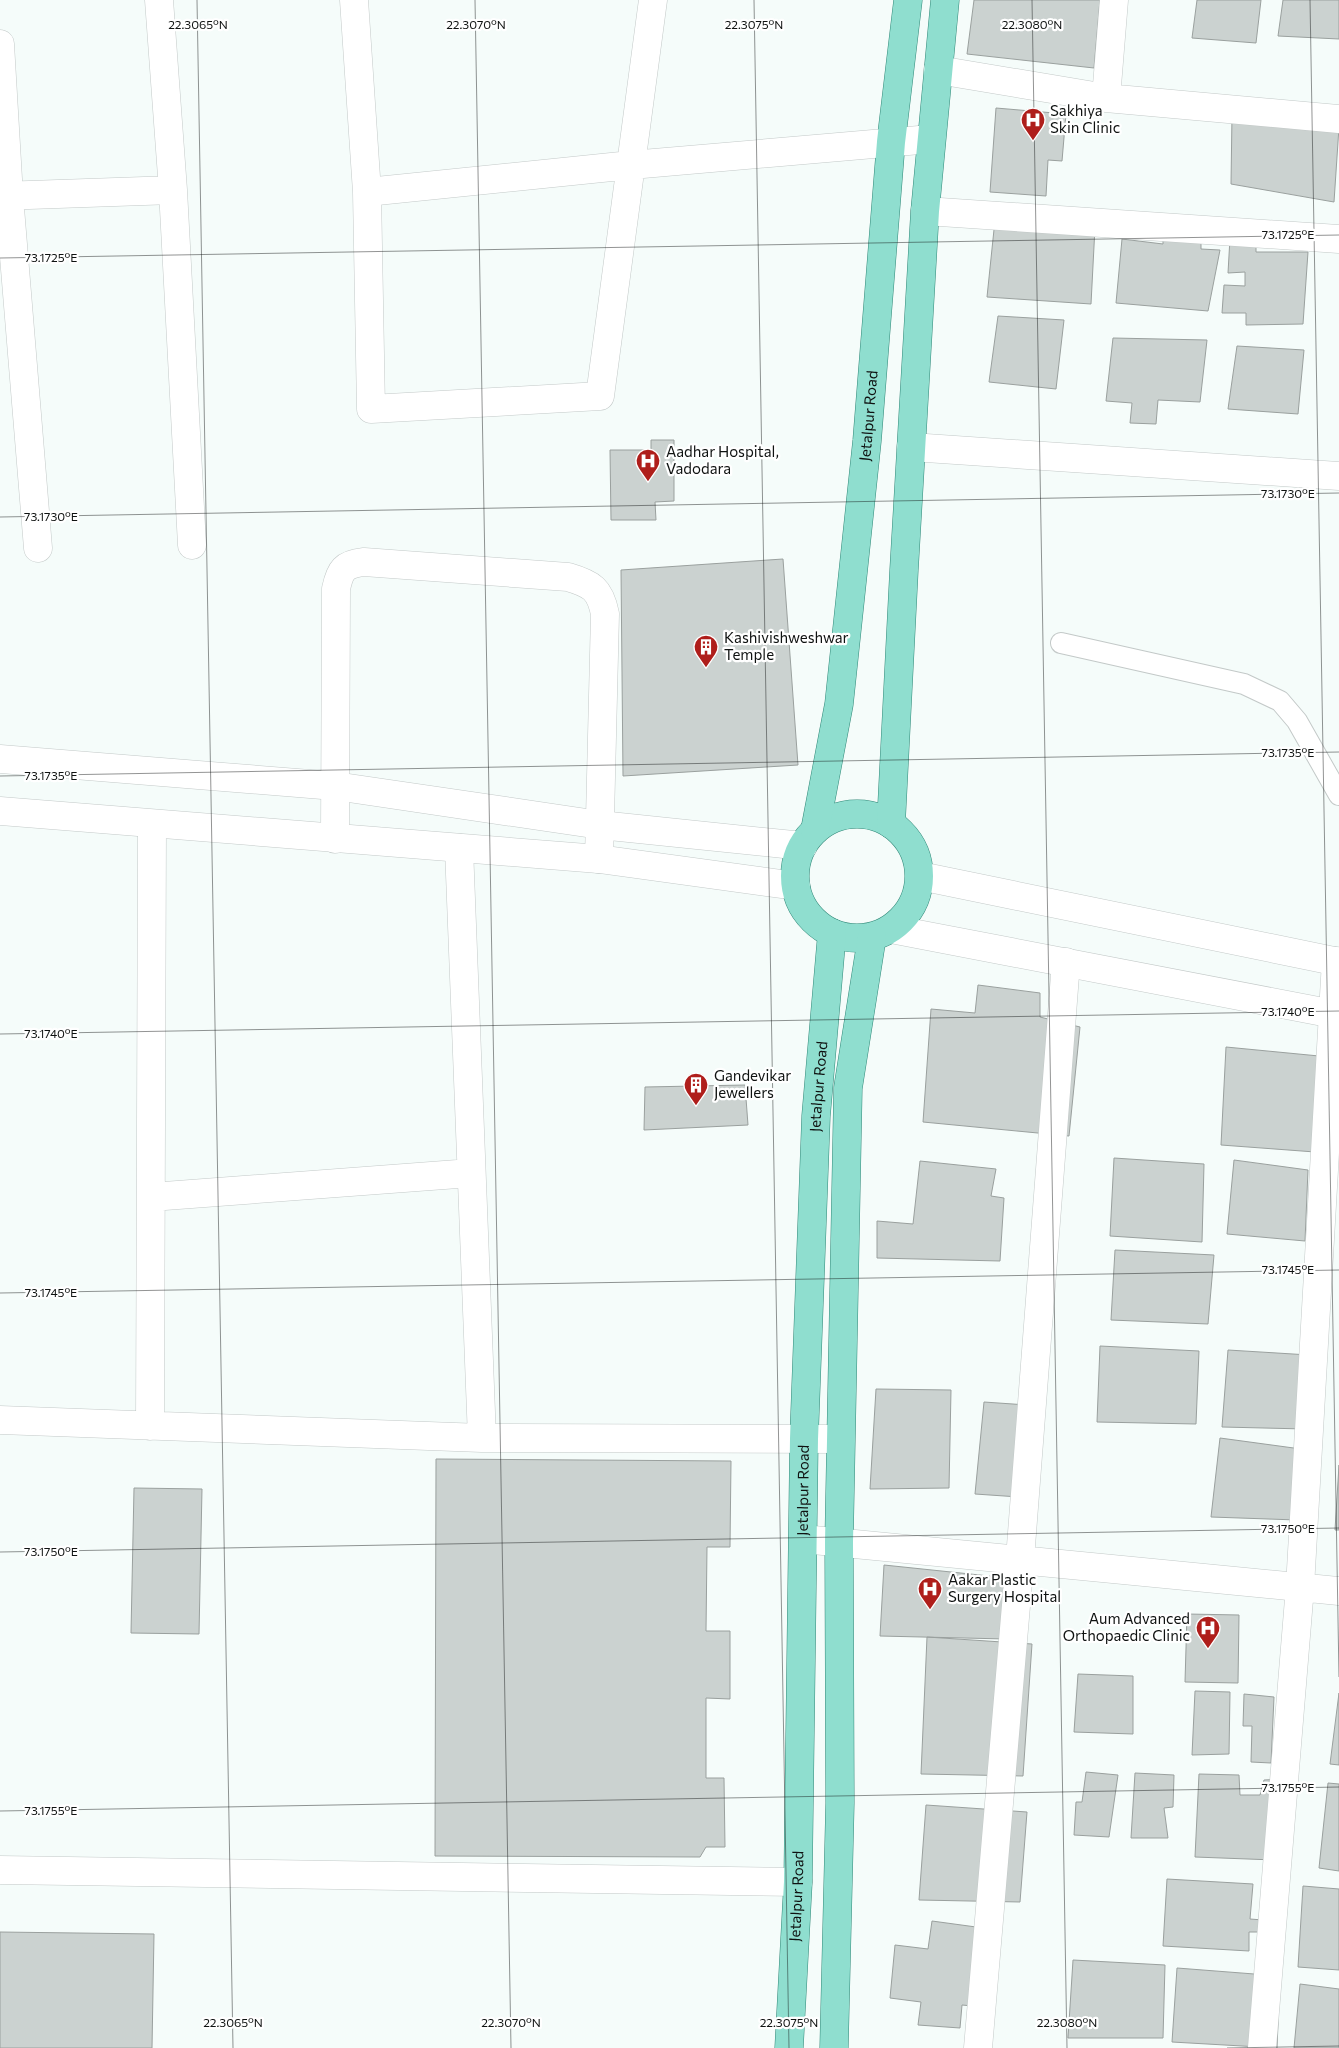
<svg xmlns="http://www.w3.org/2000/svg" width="1339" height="2048" viewBox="0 0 1339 2048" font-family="Commissioner,sans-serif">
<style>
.building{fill:#cbd2d0;stroke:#9aa09e}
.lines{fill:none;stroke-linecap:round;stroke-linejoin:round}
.service-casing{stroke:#c3c9c8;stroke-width:22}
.minor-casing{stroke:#c3c9c8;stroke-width:29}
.secondary-casing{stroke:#c3c9c8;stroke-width:29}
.primary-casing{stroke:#318878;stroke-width:29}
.service{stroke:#fff;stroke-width:20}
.minor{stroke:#fff;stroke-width:28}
.secondary{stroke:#fff;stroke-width:28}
.primary{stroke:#8fdecf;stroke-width:28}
.ticks{fill:none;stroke:#0f1211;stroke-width:1;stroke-opacity:0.45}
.labels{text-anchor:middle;stroke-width:4.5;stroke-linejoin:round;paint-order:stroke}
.poi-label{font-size:15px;fill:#0f1211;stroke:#fff;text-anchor:start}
.street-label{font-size:15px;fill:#0f1211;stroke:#fff}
.ticks-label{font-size:12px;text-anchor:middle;fill:#0f1211;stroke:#fff;stroke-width:4.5;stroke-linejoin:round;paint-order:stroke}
</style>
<rect width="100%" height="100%" fill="#f5fcfa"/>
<!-- building -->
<path class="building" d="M974,0H1100L1094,68L967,54Z
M1197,0H1261L1256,43L1192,38Z
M1283,0H1339V39L1278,36Z
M996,108L1066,114L1062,161L1048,160L1046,196L990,192Z
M1232,115L1339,127L1334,202L1231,184Z
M995,220L1095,227L1091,304L987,297Z
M1163,233L1201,235V249L1220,250L1208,311L1116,303L1122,239L1163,244Z
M1230,238L1256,239V252H1308L1303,324L1246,325V313H1222L1224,285L1245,286V272L1228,273Z
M998,316L1064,320L1056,389L989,382Z
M1113,338L1207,340L1200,402L1158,400L1156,424L1130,423L1132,403L1106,401Z
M1237,346L1304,350L1298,414L1228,409Z
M651,440H674V501L655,502L656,520H611L610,450H651Z
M783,559L798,765L623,776L621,570Z
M978,985L1040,993V1017L1080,1027L1069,1136L923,1122L931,1009L975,1013Z
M1226,1047L1319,1056L1315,1152L1221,1145Z
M745,1085L748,1125L644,1130L645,1087Z
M1114,1158L1204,1164L1202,1242L1110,1236Z
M1234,1160L1308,1170L1305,1241L1227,1234Z
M920,1161L996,1169L991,1196L1004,1198L1000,1261L877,1258V1221L913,1224Z
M1115,1250L1214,1255L1208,1324L1111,1320Z
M1100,1346L1199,1351L1196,1424L1097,1422Z
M1228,1350L1309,1355L1305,1429L1222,1427Z
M876,1389L951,1390L949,1488L870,1489Z
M984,1402L1027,1405L1019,1497L975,1494Z
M1220,1438L1301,1449L1297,1520L1211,1517Z
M436,1459L731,1461L730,1547H707L706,1631H730V1699L706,1698V1778H724L725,1847H706L700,1857L435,1856Z
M1339,1465V1530H1335Z
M134,1488L202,1489L199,1634L131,1633Z
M884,1565L1018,1579L1006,1639L880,1636Z
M1187,1614L1239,1615L1238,1683L1185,1682Z
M927,1637L1032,1644L1023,1776L921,1774Z
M1078,1674L1133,1676V1734L1074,1732Z
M1195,1691L1230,1692L1229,1754L1192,1755Z
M1339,1693V1765L1330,1764Z
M1244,1694L1274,1697L1271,1763L1251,1762L1252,1726H1243Z
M1086,1772L1118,1775L1109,1837L1074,1835L1076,1802H1082Z
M1135,1773L1174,1775L1173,1807L1164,1808L1168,1838H1131Z
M1199,1774L1239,1775L1240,1795H1260L1264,1780L1284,1779L1274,1860L1195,1857Z
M1328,1783L1339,1784V1871L1319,1868Z
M926,1805L1027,1812L1020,1902L919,1900Z
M1167,1879L1253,1884L1250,1919L1263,1920L1262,1932H1249V1951L1163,1946Z
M1303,1886L1339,1889V1970L1298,1967Z
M932,1921L976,1927L994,2008L962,2005L960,2028L918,2025L921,2002L890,1998L895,1945L928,1949Z
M0,1932L154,1934L152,2048H0Z
M1073,1960L1165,1965L1163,2038H1068Z
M1177,1968L1280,1976L1277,2048L1172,2042Z
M1300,1984L1339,1989V2048H1294Z"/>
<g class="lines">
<defs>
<path id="service" d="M1061,643L1244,684L1280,701L1297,721L1339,795"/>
<path id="minor" d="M159,0L173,190L192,545
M354,0L367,192L371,409L600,396L653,0
M0,44L9,196L38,548
M938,70L1106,98L1339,119
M1106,98L1114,0
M367,192L631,165L931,139
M0,196L173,190
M925,211L1339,239
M911,447L1339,476
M335,839L336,589C340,570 344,564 364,562L568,577C592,584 600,589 605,614L599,859
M459,848L482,1438
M151,1197L471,1173
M0,1420L482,1438L840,1439
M150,1426L152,824
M803,1539L1339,1591
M0,1870L798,1882
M978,2048L1020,1559L1066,962
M1262,2048L1300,1587L1336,961"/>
<path id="secondary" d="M0,759L335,786L600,825L803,846
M0,811L599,859L796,886
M920,876L1339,962
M891,929L1339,1015"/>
<g id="primary">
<circle cx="857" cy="876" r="62"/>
<path d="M891,824L904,570L925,211L945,0"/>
<path id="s1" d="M815,830L839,704L867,441L891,142L908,0"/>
<path id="s2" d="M789,2048L798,1882L804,1439L816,1116L832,933"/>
<path d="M834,2048L840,1803L839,1542L848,1088L872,937"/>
</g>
</defs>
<!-- service casing -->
<use href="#service" class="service-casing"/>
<!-- minor casing -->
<use href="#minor" class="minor-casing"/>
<!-- secondary casing -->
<use href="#secondary" class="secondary-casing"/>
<!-- primary casing -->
<use href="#primary" class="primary-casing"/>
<!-- service -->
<use href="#service" class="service"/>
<!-- minor -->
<use href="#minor" class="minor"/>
<!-- secondary -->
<use href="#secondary" class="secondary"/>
<!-- primary -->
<use href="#primary" class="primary"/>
</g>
<!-- ticks -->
<path class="ticks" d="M197,0L233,2048M475,0L511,2048M754,0L789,2048M1032,0L1067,2048M1310,0L1339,1677M0,258L1339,235M0,517L1339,493M0,776L1339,752M0,1034L1339,1011M0,1293L1339,1270M0,1552L1339,1528M0,1811L1339,1787M1227,2048L1339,2046"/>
<!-- icons -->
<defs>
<symbol id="hospital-pin" viewBox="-11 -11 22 30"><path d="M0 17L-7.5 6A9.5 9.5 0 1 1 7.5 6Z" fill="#af1e1b" stroke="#fff"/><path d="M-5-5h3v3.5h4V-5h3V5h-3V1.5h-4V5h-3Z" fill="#fff"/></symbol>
<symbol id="building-pin" viewBox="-11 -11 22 30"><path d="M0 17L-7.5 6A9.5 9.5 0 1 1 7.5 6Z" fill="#af1e1b" stroke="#fff"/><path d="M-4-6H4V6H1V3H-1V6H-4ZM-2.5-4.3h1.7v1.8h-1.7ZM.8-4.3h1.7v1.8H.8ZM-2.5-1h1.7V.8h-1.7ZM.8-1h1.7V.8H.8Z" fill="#fff"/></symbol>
</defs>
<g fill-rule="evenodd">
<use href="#hospital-pin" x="1019" y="106" width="28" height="38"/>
<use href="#hospital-pin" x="634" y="447" width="28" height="38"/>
<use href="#building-pin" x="692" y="633" width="28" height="38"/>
<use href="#building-pin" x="682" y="1071" width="28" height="38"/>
<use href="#hospital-pin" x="916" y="1575" width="28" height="38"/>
<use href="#hospital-pin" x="1194" y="1614" width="28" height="38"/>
</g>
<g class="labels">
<!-- poi labels -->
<g class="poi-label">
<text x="1050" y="116">Sakhiya<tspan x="1050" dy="17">Skin Clinic</tspan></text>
<text x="666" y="457">Aadhar Hospital,<tspan x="666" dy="17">Vadodara</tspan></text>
<text x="724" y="643">Kashivishweshwar<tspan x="724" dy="17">Temple</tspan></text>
<text x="714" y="1081">Gandevikar<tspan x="714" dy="17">Jewellers</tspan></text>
<text x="948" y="1585">Aakar Plastic<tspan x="948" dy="17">Surgery Hospital</tspan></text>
<text x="1190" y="1624" text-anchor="end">Aum Advanced<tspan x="1190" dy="17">Orthopaedic Clinic</tspan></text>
</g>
<!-- street labels -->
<g class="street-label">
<text dy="5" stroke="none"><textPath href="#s1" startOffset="418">Jetalpur Road</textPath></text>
<text dy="5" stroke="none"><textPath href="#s2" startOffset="962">Jetalpur Road</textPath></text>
<text dy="5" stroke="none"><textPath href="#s2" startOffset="558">Jetalpur Road</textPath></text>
<text dy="5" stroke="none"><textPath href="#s2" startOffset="152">Jetalpur Road</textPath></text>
</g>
</g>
<g class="ticks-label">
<text x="198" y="29">22.3065°N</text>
<text x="476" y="29">22.3070°N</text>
<text x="754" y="29">22.3075°N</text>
<text x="1032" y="29">22.3080°N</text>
<text x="1288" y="239">73.1725°E</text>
<text x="51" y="262">73.1725°E</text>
<text x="1288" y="498">73.1730°E</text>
<text x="51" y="521">73.1730°E</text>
<text x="1288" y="757">73.1735°E</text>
<text x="51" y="780">73.1735°E</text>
<text x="1288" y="1016">73.1740°E</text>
<text x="51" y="1038">73.1740°E</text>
<text x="1288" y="1274">73.1745°E</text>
<text x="51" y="1297">73.1745°E</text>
<text x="1288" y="1533">73.1750°E</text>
<text x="51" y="1556">73.1750°E</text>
<text x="1288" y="1792">73.1755°E</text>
<text x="51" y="1815">73.1755°E</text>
<text x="233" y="2027">22.3065°N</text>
<text x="511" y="2027">22.3070°N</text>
<text x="789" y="2027">22.3075°N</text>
<text x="1067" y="2027">22.3080°N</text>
</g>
</svg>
